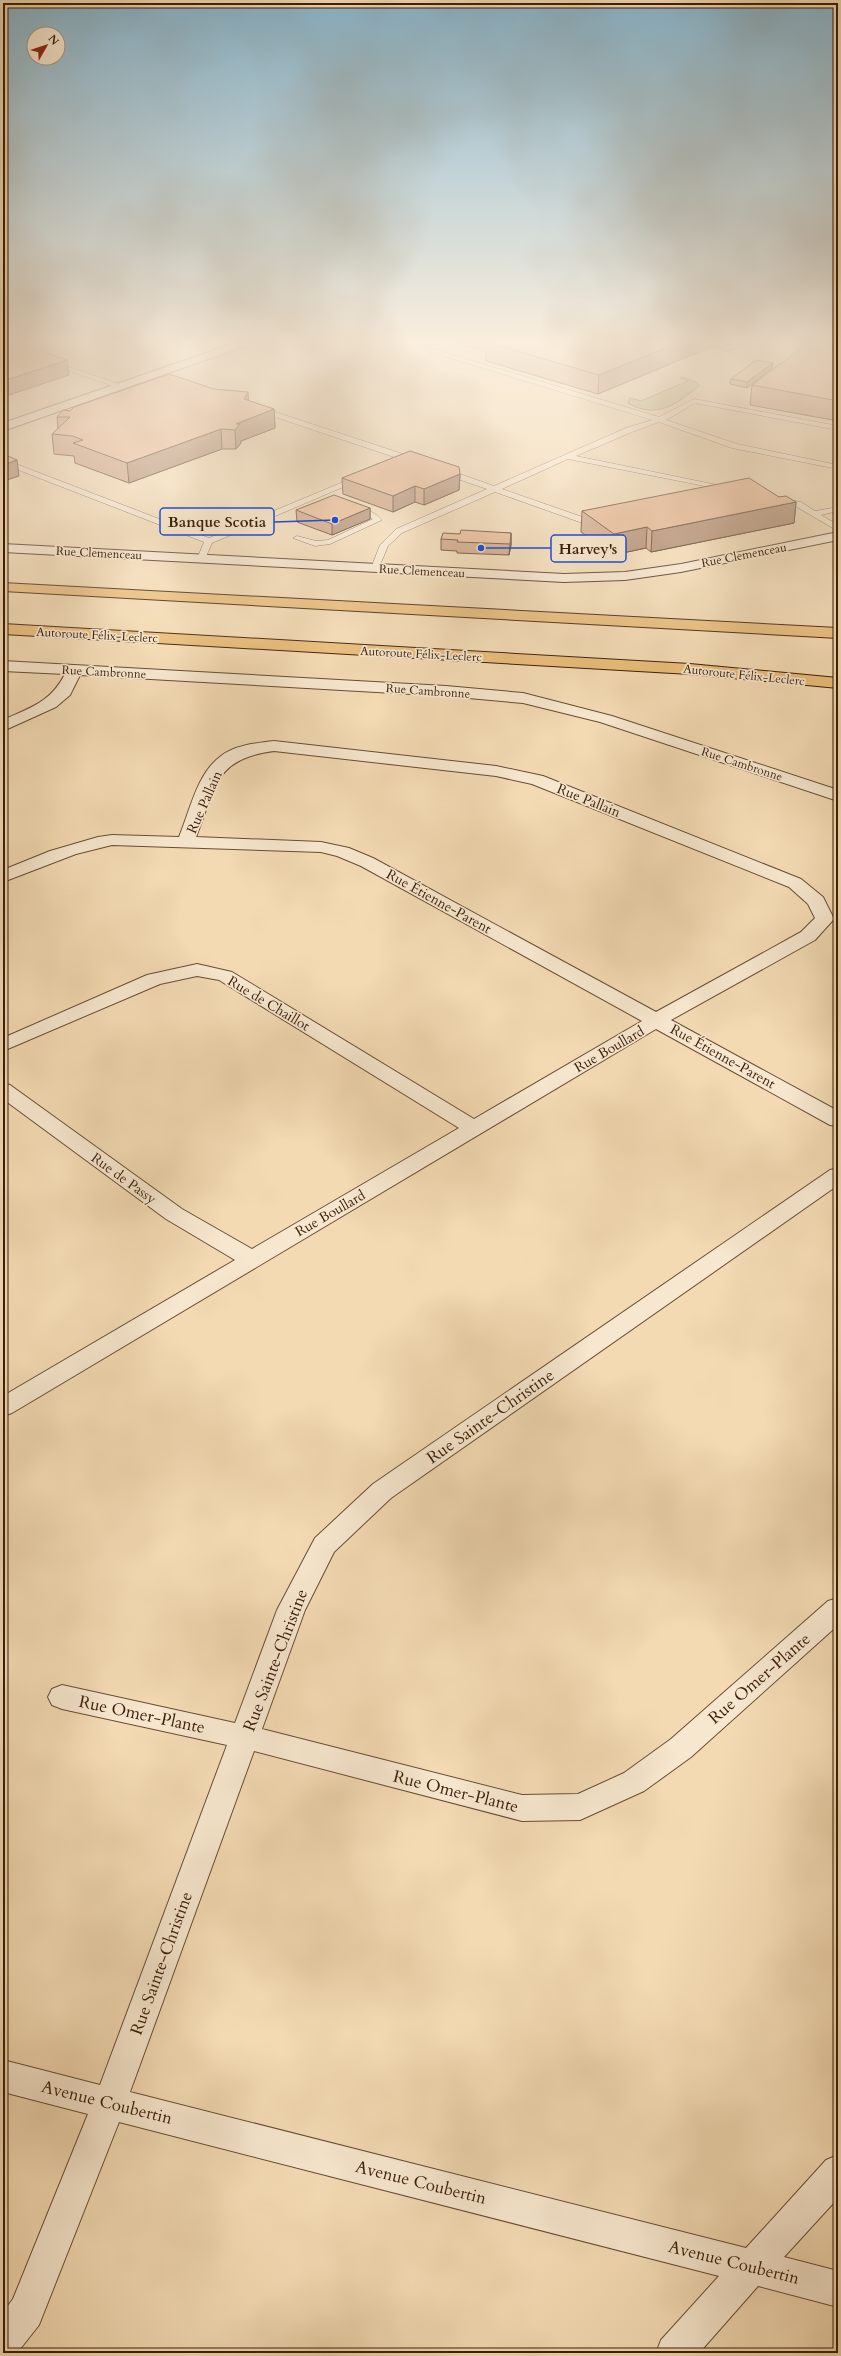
<svg xmlns="http://www.w3.org/2000/svg" width="841" height="2356" viewBox="0 0 841 2356" font-family="Cardo,serif">
<style>
.green{fill:#c0be89;stroke:#7d6e49}
.lines{fill:none;stroke-linecap:round;stroke-linejoin:round}
.lane-casing{stroke:#684d34;stroke-width:1}
.street-casing{stroke:#684d34;stroke-width:2}
.secondary-casing{stroke:#3a1e09;stroke-width:2}
.highway-casing{stroke:#3a1e09;stroke-width:2}
.path{stroke:#3a1e09;stroke-width:1.5;stroke-dasharray:2 1;stroke-linecap:butt}
.lane{fill:#f7e7ce;fill-rule:evenodd}
.street{fill:#f7e7ce;fill-rule:evenodd}
.secondary{fill:#f7e7ce;fill-rule:evenodd}
.highway{fill:#eabd7a;fill-rule:evenodd}
.wall{fill:#c89877;stroke:#3a1e09}
.shaded-wall{fill:#a37c61;stroke:#3a1e09}
.building{fill:#e9b18a;stroke:#3a1e09}
.labels{text-anchor:middle;stroke-width:3.5;stroke-linejoin:round;paint-order:stroke}
.far-street-label{font-size:12px;fill:#3a1e09;stroke:#f7e7ce}
.street-label{font-size:14px;fill:#3a1e09;stroke:#f7e7ce}
.near-street-label{font-size:17px;fill:#3a1e09;stroke:#f7e7ce}
.leader{fill:none;stroke:#1d4ed8;stroke-width:1.5}
.callout-dot{fill:#1d4ed8;stroke:#f7e7ce;stroke-width:1.5}
.callout{fill:#f7e7ce;stroke:#1d4ed8;stroke-width:1.5}
.callout-label{font-size:15px;text-anchor:middle;font-weight:bold;fill:#3a1e09}
</style>
<rect width="100%" height="100%" fill="#f3dab3"/>
<filter id="stains"><feTurbulence type="fractalNoise" baseFrequency=".005" numOctaves="4"/><feColorMatrix values="0 0 0 0 .2 0 0 0 0 .09 0 0 0 0 .02 0 0 0 .5 -.17"/></filter>
<radialGradient id="worn" r=".72"><stop offset=".6" stop-color="#630" stop-opacity="0"/><stop offset="1" stop-color="#630" stop-opacity=".3"/></radialGradient>
<!-- green -->
<path class="green" d="M682,377L696,382L699,386C676,404 657,420 628,403L630,398L641,401L688,381L680,378Z"/>
<g class="lines">
<defs>
<path id="lane" d="M31,339H42L3,352V348Z
M389,339H400L659,417L694,399L838,426V430L695,403L666,420L737,444L838,465V469L732,448L659,422L632,432L576,456L727,487H730V491L568,459L502,489L594,521H601V525L591,526L495,492L402,533L388,546L378,570H372L371,568L380,545L396,529L487,489L440,473V469H446L494,486L626,428L652,420Z
M50,362H54L125,386L118,388L50,364Z
M257,406L418,459L419,461L412,463L254,410L253,408Z
M3,459L209,538L355,477L362,479L212,543L205,559L201,562L197,559L204,542L3,464Z
M776,498L801,502L815,511L838,507V511L821,515L838,525V531L795,506L776,502Z
M350,506C359,505 377,513 382,520L330,544L315,546L293,538L297,536L316,541L328,540L373,519L350,510Z"/>
<path id="street" d="M247,339H265L3,431V423Z
M3,661L446,686L523,693L612,716L838,790V801L600,722L523,703L446,696L80,675L70,695L56,707L3,731V720C31,707 50,703 65,674L3,671Z
M274,741L496,766L543,776L801,879L823,897L834,919L815,940L671,1020L838,1111V1126L830,1125L656,1029L12,1413L3,1416V1396L235,1260L166,1219L3,1099V1083L10,1085L182,1209L252,1249L459,1128L219,980L197,976L160,984L3,1051V1038L147,975L197,964L232,972L474,1119L642,1021L361,866L337,856L321,852L112,845L76,854L3,882V870L50,851L98,837L112,835L179,837C190,811 197,773 221,756C235,745 257,743 274,741ZM274,751L496,776L532,784L789,887L808,904L815,918L801,932L656,1012L373,858L349,848L321,842L196,837C216,788 213,759 274,751Z
M838,1168V1185L391,1498L334,1552L305,1610L262,1729L522,1795L578,1794L624,1773L671,1739L828,1601L838,1598V1625L691,1757L644,1791L580,1820L522,1821L254,1751L130,2092L746,2248L826,2160L838,2155V2198L784,2257L838,2271V2307L758,2286L699,2353H656L661,2340L719,2276L119,2122L39,2325L17,2353H3V2312L13,2299L88,2114L3,2092V2060L100,2085L227,1745L62,1709L52,1705L48,1697L52,1689L62,1685L235,1723L277,1610L315,1538L373,1484L830,1170Z"/>
<path id="secondary" d="M838,532V540L681,572L625,580L564,582L3,552V544L564,574L625,572L681,564Z"/>
<path id="highway" d="M3,583L838,628V638L3,591Z
M3,624L690,664L838,678V688L690,674L3,634Z"/>
</defs>
<!-- lane casing -->
<use href="#lane" class="lane-casing"/>
<!-- street casing -->
<use href="#street" class="street-casing"/>
<!-- secondary casing -->
<use href="#secondary" class="secondary-casing"/>
<!-- highway casing -->
<use href="#highway" class="highway-casing"/>
<!-- path -->
<path class="path" d="M277,343L289,339"/>
<!-- lane -->
<use href="#lane" class="lane"/>
<!-- street -->
<use href="#street" class="street"/>
<!-- secondary -->
<use href="#secondary" class="secondary"/>
<!-- highway -->
<use href="#highway" class="highway"/>
</g>
<!-- wall -->
<path class="wall" d="M444,339H742V346L728,352L711,347L598,394L486,361V352Z
M838,345V421L750,405L752,385Z
M772,368L747,388L730,384L731,379Z
M249,401L274,409L275,428L241,441V443L236,449H222L129,483L75,463L74,456L54,454L52,434L58,429L57,417L70,411Z
M460,474L459,490L424,505L415,502L393,512L343,494L342,478Z
M779,497L796,502L794,523L651,552L646,548L613,555L581,532L582,511Z
M370,508V519L332,535L297,522L296,510Z
M511,533V545L509,555L457,553V551L441,550V539L460,534Z"/>
<!-- shaded-wall -->
<path class="shaded-wall" d="M687,339H711V347L598,394L599,375Z
M729,339H742V346L728,352Z
M67,360L69,375L3,397V381Z
M773,363L772,368L747,388V382Z
M248,392L249,411L244,399Z
M274,409L275,428L241,441V443L236,449L235,430L236,424Z
M221,429L222,449L129,483L127,463Z
M17,460L19,476L7,480V484L3,486V465Z
M460,474L459,490L424,505V489Z
M415,486V502L393,512V496Z
M796,502L794,523L651,552L652,531Z
M370,508V519L332,535V524Z
M647,527L646,548L613,555L614,534Z
M511,533V545L509,555Z"/>
<!-- building -->
<path class="building" d="M495,339H687L599,375L486,342Z
M11,341L67,360L3,381V343Z
M811,341L838,345V401L752,385Z
M756,360L773,363L747,382L731,379Z
M169,374L214,389L248,392L244,399L274,409L236,424H240L235,430L221,429L127,463L73,443L83,440L73,436L52,434L70,417H57L63,410L70,411L74,407Z
M410,451L459,467L460,474L424,489L415,486L393,496L342,478Z
M3,454L17,460L3,465Z
M749,478L779,497L786,496L796,502L652,531L647,527L614,534L582,511Z
M334,495L370,508L332,524L296,510Z
M461,530L511,533L510,544L457,542L458,540L441,539L443,533L460,534Z"/>
<!-- sky -->
<linearGradient id="sky" x2="0" y2="1"><stop stop-color="#89b7cf"/><stop offset="0.51" stop-color="#faeedd"/><stop offset="1" stop-color="#faeedd" stop-opacity="0"/></linearGradient>
<rect width="841" height="669" fill="url(#sky)"/>
<g class="labels">
<!-- far-street labels -->
<g class="far-street-label">
<text transform="translate(99 553) rotate(3)" y="4">Rue Clemenceau</text>
<text transform="translate(744 555) rotate(-11)" y="4">Rue Clemenceau</text>
<text transform="translate(422 571) rotate(3)" y="4">Rue Clemenceau</text>
<text transform="translate(97 635) rotate(3)" y="4">Autoroute Félix-Leclerc</text>
<text transform="translate(421 654) rotate(3)" y="4">Autoroute Félix-Leclerc</text>
<text transform="translate(104 672) rotate(3)" y="4">Rue Cambronne</text>
<text transform="translate(744 675) rotate(6)" y="4">Autoroute Félix-Leclerc</text>
<text transform="translate(428 691) rotate(4)" y="4">Rue Cambronne</text>
<text transform="translate(742 764) rotate(18)" y="4">Rue Cambronne</text>
</g>
<!-- street labels -->
<g class="street-label">
<text transform="translate(589 800) rotate(22)" y="5">Rue Pallain</text>
<text transform="translate(204 802) rotate(-66)" y="5">Rue Pallain</text>
<text transform="translate(439 901) rotate(29)" y="5">Rue Étienne-Parent</text>
<text transform="translate(269 1003) rotate(31)" y="5">Rue de Chaillot</text>
<text transform="translate(609 1049) rotate(-30)" y="5">Rue Boullard</text>
<text transform="translate(723 1056) rotate(29)" y="5">Rue Étienne-Parent</text>
<text transform="translate(124 1178) rotate(36)" y="5">Rue de Passy</text>
<text transform="translate(330 1213) rotate(-30)" y="5">Rue Boullard</text>
</g>
<!-- near-street labels -->
<g class="near-street-label">
<text transform="translate(490 1416) rotate(-35)" y="6">Rue Sainte-Christine</text>
<text transform="translate(275 1660) rotate(-69)" y="6">Rue Sainte-Christine</text>
<text transform="translate(759 1678) rotate(-41)" y="6">Rue Omer-Plante</text>
<text transform="translate(142 1714) rotate(12)" y="6">Rue Omer-Plante</text>
<text transform="translate(456 1791) rotate(14)" y="6">Rue Omer-Plante</text>
<text transform="translate(161 1963) rotate(-70)" y="6">Rue Sainte-Christine</text>
<text transform="translate(107 2102) rotate(14)" y="6">Avenue Coubertin</text>
<text transform="translate(421 2182) rotate(14)" y="6">Avenue Coubertin</text>
<text transform="translate(734 2262) rotate(14)" y="6">Avenue Coubertin</text>
</g>
</g>
<!-- callouts -->
<path class="leader" d="M335 520L274 522M481 548L551 548"/>
<g class="callout-dot">
<circle cx="335" cy="520" r="4"/>
<circle cx="481" cy="548" r="4"/>
</g>
<g class="callout">
<rect x="160" y="508" width="114" height="27" rx="4"/>
<rect x="551" y="535" width="75" height="27" rx="4"/>
</g>
<g class="callout-label">
<text x="217" y="527">Banque Scotia</text>
<text x="588" y="554">Harvey's</text>
</g>
<!-- margin -->
<rect width="841" height="2356" fill="none" stroke="#f3dab3" stroke-width="16"/>
<rect x="4" y="4" width="833" height="2348" fill="none" stroke="#3a1e09" stroke-width="2"/>
<rect x="8" y="8" width="825" height="2340" fill="none" stroke="#3a1e09"/>
<!-- north arrow -->
<g transform="translate(46 46) rotate(51)"><circle r="19" fill="#f7e7ce" stroke="#ab977f"/>
<path d="M0-3L7 15L0 10L-7 15Z" fill="#8f2418"/>
<text y="-6" font-size="11" font-weight="bold" text-anchor="middle" fill="#3a1e09">N</text>
</g>
<rect width="100%" height="100%" filter="url(#stains)"/>
<rect width="100%" height="100%" fill="url(#worn)"/>
</svg>
